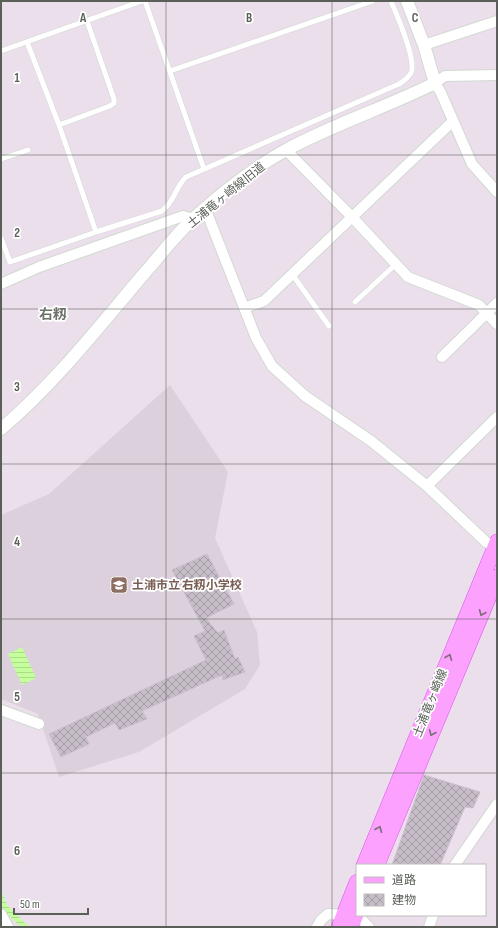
<svg xmlns="http://www.w3.org/2000/svg" width="498" height="928" viewBox="0 0 498 928" font-family="'Sofia Sans Condensed','Noto Sans JP',sans-serif">
<style>
.education{fill:#ddd0dd}
.water{fill:url(#water-rules)}
.building{fill:url(#building-cross-hatch);stroke:#cdbed0}
.lines{fill:none;stroke-linecap:round;stroke-linejoin:round}
.service-casing{stroke:#d3d9d2;stroke-width:6}
.minor-casing{stroke:#d3d9d2;stroke-width:12}
.tertiary-casing{stroke:#d3d9d2;stroke-width:14}
.primary-casing{stroke:#db54f0;stroke-width:16}
.service{stroke:#fff;stroke-width:5}
.minor{stroke:#fff;stroke-width:10}
.tertiary{stroke:#fff;stroke-width:12}
.primary{stroke:#fda1fe;stroke-width:15}
.oneway{stroke:#7b6d79}
.grid{fill:none;stroke:#5a6058;stroke-width:1;stroke-opacity:0.55}
.labels{text-anchor:middle;stroke-width:3.5;stroke-linejoin:round;paint-order:stroke}
.street-label{font-size:12px;fill:#5a6058;stroke:#fff}
.education-label{font-size:12px;font-weight:bold;fill:#785e54;stroke:#fff;text-anchor:start}
.quarter-label{font-size:14px;font-weight:bold;fill:#6c7269;stroke:#fff}
.grid-label{font-size:13px;text-anchor:middle;font-weight:bold;fill:#5a6058;stroke:#fff;stroke-width:3.5;stroke-linejoin:round;paint-order:stroke}
</style>
<defs>
<pattern id="water-rules" width="6" height="5" patternUnits="userSpaceOnUse"><rect width="6" height="5" fill="#c5fe9c"/><path d="M0 2.5h6" fill="none" stroke="#acdc88"/></pattern>
<pattern id="building-cross-hatch" width="8" height="8" patternUnits="userSpaceOnUse"><rect width="8" height="8" fill="#c6bdc9"/><path d="M0 0l8 8M0 8l8-8" fill="none" stroke="#a49da6"/></pattern>
</defs>
<rect width="100%" height="100%" fill="#eadfeb"/>
<!-- education -->
<path class="education" d="M170,385L228,472L215,538L257,632L260,665L245,689L139,752L59,777L38,714L1,699V515L49,494Z"/>
<!-- water -->
<path class="water" d="M22,647L36,678L22,685L8,654Z
M1,890L7,905L26,924L32,927H21L1,908Z"/>
<!-- building -->
<path class="building" d="M207,554L234,604L206,618L218,633L224,630L235,659L238,657L245,672L223,680L222,675L142,711L147,719L119,730L115,723L86,737L89,744L61,757L49,734L206,660L194,636L205,631L172,570Z
M424,775L480,792L473,808L465,807L440,865H392Z"/>
<g class="lines">
<defs>
<path id="service" d="M145,1L204,169
M27,42L59,125L96,232
M1,51L142,1
M170,71L373,1
M59,125L110,106L114,103V99L87,21
M1,159L28,150
M1,238L10,262L96,232L162,211C176,200 174,189 186,177L399,84C404,81 408,78 411,73C417,60 397,16 391,1
M292,274L329,326
M355,302L396,264"/>
<path id="minor" d="M424,45L497,21
M497,75L445,76L435,83L441,93L472,164L497,192
M286,150L352,217L408,277L479,305L497,324
M205,208L256,338L272,366L305,396L371,441L427,486L486,542L497,548
M1,284L39,267L183,216L193,219
M244,308L264,301L453,121
M442,357L497,303
M427,486L497,417
M1,710L39,724
M455,865L497,804
M1,914L8,927
M356,914L369,927
M317,927L321,920L328,914L343,915
M429,927L433,915"/>
<path id="tertiary" d="M1,429C54,384 97,329 142,276C159,257 175,235 194,218C222,193 253,168 286,150C334,124 387,107 435,83L424,45L407,1"/>
<path id="primary" d="M364,865L497,542
M377,865L497,577
M339,927L357,882
M351,927L357,912"/>
</defs>
<!-- service casing -->
<use href="#service" class="service-casing"/>
<!-- minor casing -->
<use href="#minor" class="minor-casing"/>
<!-- tertiary casing -->
<use href="#tertiary" class="tertiary-casing"/>
<!-- primary casing -->
<use href="#primary" class="primary-casing"/>
<!-- service -->
<use href="#service" class="service"/>
<!-- minor -->
<use href="#minor" class="minor"/>
<!-- tertiary -->
<use href="#tertiary" class="tertiary"/>
<!-- primary -->
<use href="#primary" class="primary"/>
</g>
<!-- one-way arrows -->
<defs><path id="oneway-chevron" d="M-2-3.5L2.5 0L-2 3.5" fill="none" stroke-width="1.6" stroke-linecap="round" stroke-linejoin="round"/></defs>
<g class="oneway">
<use href="#oneway-chevron" transform="translate(482 613) rotate(113)"/>
<use href="#oneway-chevron" transform="translate(449 657) rotate(-68)"/>
<use href="#oneway-chevron" transform="translate(432 733) rotate(113)"/>
<use href="#oneway-chevron" transform="translate(379 829) rotate(-68)"/>
</g>
<!-- grid -->
<path class="grid" d="M166,1V927M332,1V927M1,155H497M1,309H497M1,464H497M1,619H497M1,773H497"/>
<!-- icons -->
<defs>
<symbol id="school-square" viewBox="-11 -11 22 22"><rect x="-9" y="-9" width="18" height="18" rx="4" fill="#8d6e63" stroke="#fff"/><path d="M0-5L7-2L0 1L-7-2ZM-4 1L0 2.5L4 1V4Q0 6-4 4Z" fill="#fff"/></symbol>
</defs>
<g fill-rule="evenodd">
<use href="#school-square" x="109" y="575" width="20" height="20"/>
</g>
<g class="labels">
<!-- street labels -->
<g class="street-label">
<text transform="translate(226 195) rotate(-39)" y="4">土浦竜ヶ崎線旧道</text>
<text transform="translate(430 703) rotate(-68)" y="4">土浦竜ヶ崎線</text>
</g>
<!-- education labels -->
<g class="education-label">
<text x="132" y="589">土浦市立 右籾小学校</text>
</g>
<!-- quarter labels -->
<g class="quarter-label">
<text x="53" y="319">右籾</text>
</g>
</g>
<g class="grid-label">
<text x="83" y="22">A</text>
<text x="249" y="22">B</text>
<text x="415" y="22">C</text>
<text x="17" y="82">1</text>
<text x="17" y="237">2</text>
<text x="17" y="391">3</text>
<text x="17" y="546">4</text>
<text x="17" y="701">5</text>
<text x="17" y="855">6</text>
</g>
<!-- border -->
<rect width="498" height="928" fill="none" stroke="#5a6058" stroke-width="4"/>
<!-- legend -->
<rect x="356" y="864" width="130" height="52" fill="#ffffff" stroke="#bdbfbc"/>
<rect x="364" y="877" width="20" height="6" fill="#fda1fe" stroke="#bdbfbc"/>
<text x="392" y="884" font-size="12" fill="#5a6058">道路</text>
<rect x="364" y="894" width="20" height="12" fill="url(#building-cross-hatch)" stroke="#bdbfbc"/>
<text x="392" y="904" font-size="12" fill="#5a6058">建物</text>
<!-- scale -->
<path d="M14 908v6h74v-6" fill="none" stroke="#5a6058" stroke-width="2"/>
<text x="20" y="908" font-size="12" fill="#5a6058" stroke="#ffffff" stroke-width="3" paint-order="stroke">50 m</text>
</svg>
